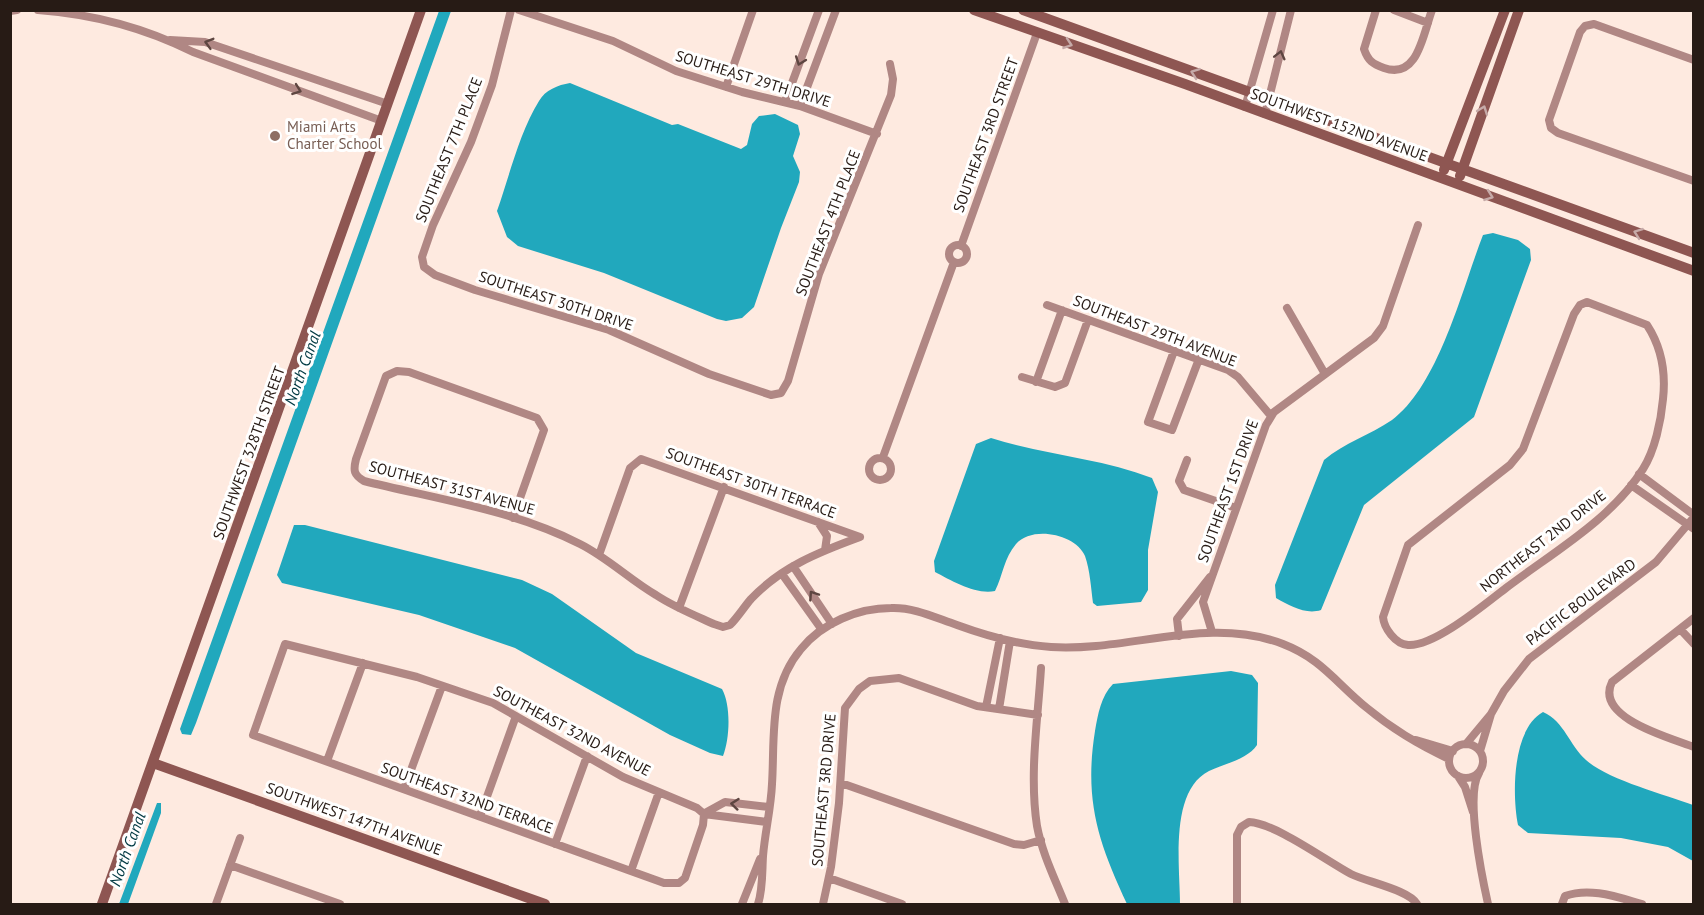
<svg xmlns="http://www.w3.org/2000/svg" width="1704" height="915" viewBox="0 0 1704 915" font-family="'PT Sans',sans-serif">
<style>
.water{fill:#21a8bd}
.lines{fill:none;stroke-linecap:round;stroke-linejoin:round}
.street{stroke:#b08784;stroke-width:8}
.secondary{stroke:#8e5652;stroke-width:10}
.oneway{stroke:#5e4641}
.oneway2{stroke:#c6aaa8}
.education-dot{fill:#8d6e63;stroke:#fff;stroke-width:2}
.labels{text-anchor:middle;stroke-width:6;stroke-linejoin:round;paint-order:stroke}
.street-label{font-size:15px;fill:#271b15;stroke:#fff}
.education-label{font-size:15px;fill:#785e54;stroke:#fff;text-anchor:start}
.water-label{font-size:16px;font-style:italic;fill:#003942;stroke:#fff}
</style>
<rect width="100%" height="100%" fill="#feeae0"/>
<!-- water -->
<path class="water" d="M439,11H451L196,723L191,735L182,734L180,729Z
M570,83L672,125L678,124L741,149L747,145L752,124L759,116L775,114L798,125L800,134L793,156L800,172L799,182L781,228L754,307L742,318L726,321L717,319L604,273L518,246L507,237L497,211C509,177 520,131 539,101C545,90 558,85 570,83Z
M1493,233L1518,240L1530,249L1531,260L1474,417L1364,505L1321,610C1306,615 1290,606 1276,598L1275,585L1324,460C1344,443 1370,435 1392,420C1439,385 1462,289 1483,235Z
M991,438C1044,455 1100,458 1152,478L1158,492L1148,550V590L1141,602L1097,606L1093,603C1091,588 1090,570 1085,556C1076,534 1032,525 1016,544C1004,558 1003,575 995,591C976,595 952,581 935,572L934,561L976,444Z
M294,525H305L522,580L552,594L636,653L722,689C731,705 730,738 723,756L710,753L670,735L515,648L419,615L282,583L277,575Z
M1231,671L1252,675L1258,683L1257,745C1248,759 1224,764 1209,771C1169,791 1180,867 1180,904H1127C1098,842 1084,800 1095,731C1098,714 1101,696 1113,684Z
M1543,712C1565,722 1569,745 1586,760C1608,780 1664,794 1693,805V861L1668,847L1621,838L1528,833L1518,825C1512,795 1512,729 1543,712Z
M157,803H161V813L128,904H119Z"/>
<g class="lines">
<!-- street -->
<path class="street" d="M38,10C91,14 145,28 193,52L382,121
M511,10L492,85L471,142L433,225L422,257L424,267L435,275L475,290L609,330L709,374L771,395L781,393L788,381L819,274L891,95L893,79L890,64
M519,10L613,41L676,71L742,92L800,106L877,134
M1376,10L1364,49C1368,61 1373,64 1384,68C1418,80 1423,34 1432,10
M1394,10L1428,23
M10,11L17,10
M170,40L205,42L388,104
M1694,60L1594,24L1585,26L1580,32L1549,120L1551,128L1558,133L1694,181
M726,87L753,10
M785,102L819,10
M800,106L836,10
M1245,107L1273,10
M1265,114L1291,10
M949 254a9 9 0 1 1 18 0a9 9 0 1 1-18 0Z
M961,246L1037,33
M1587,302L1647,325C1662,348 1666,372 1663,399C1661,421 1655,450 1643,469C1612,519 1552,553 1506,588C1485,604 1434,647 1408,645C1395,644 1384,628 1383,617L1408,545L1510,465L1523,449L1574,314L1580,305Z
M1047,305L1228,370L1238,377L1271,416
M1287,308L1325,374
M1174,351L1148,422L1172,430L1199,359
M1022,377L1055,387L1065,383L1088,320
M1036,382L1062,310
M883,457L954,262
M869 469a11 11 0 1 1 22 0a11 11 0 1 1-22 0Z
M1187,460L1179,481L1184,490L1236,508
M1639,474L1694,515
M1631,485L1694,529
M513,518L544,430L537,418L409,372L397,371L386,376L356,459C353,471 354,475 364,481C436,499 514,510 580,544C608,558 630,580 656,595C674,607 694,615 714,624L723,627L730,625C738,617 744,607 751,599C781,567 819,552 860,537
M818,522L827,536L825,550
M599,555L630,468L641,459L860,537
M793,566L832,624
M782,574L822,630
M679,608L724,487
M1694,618L1612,682C1594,718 1671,738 1694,747
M1680,629L1694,644
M1212,632L1203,602L1266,425L1274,412L1374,338L1383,326L1418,225
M1179,636L1177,619L1210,577
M1041,668C1038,719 1029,774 1037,826C1042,853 1055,879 1065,904
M986,707L1000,638
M999,709L1010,641
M1416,740L1453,751
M1466,744L1491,714L1504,691L1529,659L1656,562L1694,517
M1449 761a17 17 0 1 1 34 0a17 17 0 1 1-34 0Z
M1480,751L1491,714
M327,761L363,663
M1479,773C1465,795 1482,877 1488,904
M1458,776L1465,787L1473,812
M841,783L1014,844L1024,845L1041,840
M404,789L442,686
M705,813L725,802L769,807
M704,814L703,825L685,878L679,883H664L253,735L285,644L417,677L493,703L623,777L697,808L704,814L767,822
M480,816L516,716
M555,844L587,756
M230,865L340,904
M631,871L659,792
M829,878L902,904
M216,904L240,838
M742,904L760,859
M758,904C763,889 762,872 763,856C765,832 771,808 772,784C775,737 768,688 801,649C822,623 858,608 891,608C914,607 936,618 957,625C987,636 1019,645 1051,647C1128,652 1208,615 1283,644C1322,659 1336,683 1367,708C1391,728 1421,746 1449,759
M823,904L831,867L839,803L845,708L859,689L870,681L899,678L977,706L1038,715
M1237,904V835L1241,827L1249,822C1275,823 1325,860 1351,874C1367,882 1409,890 1417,904
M1562,904L1565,896C1590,887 1617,897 1642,904"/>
<!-- secondary -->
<path class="secondary" d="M974,10L1185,84L1694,271
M1023,10L1694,253
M1444,170L1505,10
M1460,176L1519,10
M153,763L545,904
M102,904L421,10"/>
</g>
<!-- one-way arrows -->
<defs><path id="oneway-chevron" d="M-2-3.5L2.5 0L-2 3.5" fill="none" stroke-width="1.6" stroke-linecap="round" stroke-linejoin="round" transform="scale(1.5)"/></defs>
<g class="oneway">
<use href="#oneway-chevron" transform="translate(209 43) rotate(-164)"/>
<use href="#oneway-chevron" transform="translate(1280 55) rotate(-76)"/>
<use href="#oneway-chevron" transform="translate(800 61) rotate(110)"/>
<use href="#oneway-chevron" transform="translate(297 90) rotate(20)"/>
<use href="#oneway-chevron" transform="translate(813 595) rotate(-124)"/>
<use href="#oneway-chevron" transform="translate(735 804) rotate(-174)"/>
</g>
<g class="oneway2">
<use href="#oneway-chevron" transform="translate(1068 44) rotate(19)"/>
<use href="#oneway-chevron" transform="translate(1195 73) rotate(-160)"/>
<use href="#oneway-chevron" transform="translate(1483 110) rotate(-70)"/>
<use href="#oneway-chevron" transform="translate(1489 196) rotate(20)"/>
<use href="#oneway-chevron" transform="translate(1638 233) rotate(-160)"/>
</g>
<!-- markers -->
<circle class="education-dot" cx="275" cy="136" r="6"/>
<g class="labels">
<!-- street labels -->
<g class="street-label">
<text transform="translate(753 79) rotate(17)" y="5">SOUTHEAST 29TH DRIVE</text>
<text transform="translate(1339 125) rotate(20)" y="5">SOUTHWEST 152ND AVENUE</text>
<text transform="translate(986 135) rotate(-70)" y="5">SOUTHEAST 3RD STREET</text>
<text transform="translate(449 150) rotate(-68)" y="5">SOUTHEAST 7TH PLACE</text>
<text transform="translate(828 223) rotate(-69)" y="5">SOUTHEAST 4TH PLACE</text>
<text transform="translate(556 301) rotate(18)" y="5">SOUTHEAST 30TH DRIVE</text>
<text transform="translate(1155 331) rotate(21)" y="5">SOUTHEAST 29TH AVENUE</text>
<text transform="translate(249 453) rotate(-70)" y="5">SOUTHWEST 328TH STREET</text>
<text transform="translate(751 483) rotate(20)" y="5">SOUTHEAST 30TH TERRACE</text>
<text transform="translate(452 488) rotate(15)" y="5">SOUTHEAST 31ST AVENUE</text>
<text transform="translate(1228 491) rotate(-70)" y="5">SOUTHEAST 1ST DRIVE</text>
<text transform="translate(1543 541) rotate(-38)" y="5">NORTHEAST 2ND DRIVE</text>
<text transform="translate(1581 602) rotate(-37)" y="5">PACIFIC BOULEVARD</text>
<text transform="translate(572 731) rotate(28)" y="5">SOUTHEAST 32ND AVENUE</text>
<text transform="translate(824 790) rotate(-85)" y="5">SOUTHEAST 3RD DRIVE</text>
<text transform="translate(467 798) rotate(20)" y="5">SOUTHEAST 32ND TERRACE</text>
<text transform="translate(354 819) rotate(20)" y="5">SOUTHWEST 147TH AVENUE</text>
</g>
<!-- education labels -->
<g class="education-label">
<text x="287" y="132">Miami Arts<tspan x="287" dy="17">Charter School</tspan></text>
</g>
<!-- water labels -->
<g class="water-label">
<text transform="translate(302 368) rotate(-70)" y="6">North Canal</text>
<text transform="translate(127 849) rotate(-70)" y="6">North Canal</text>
</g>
</g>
<!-- border -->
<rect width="1704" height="915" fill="none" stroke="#271b15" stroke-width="24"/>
</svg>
